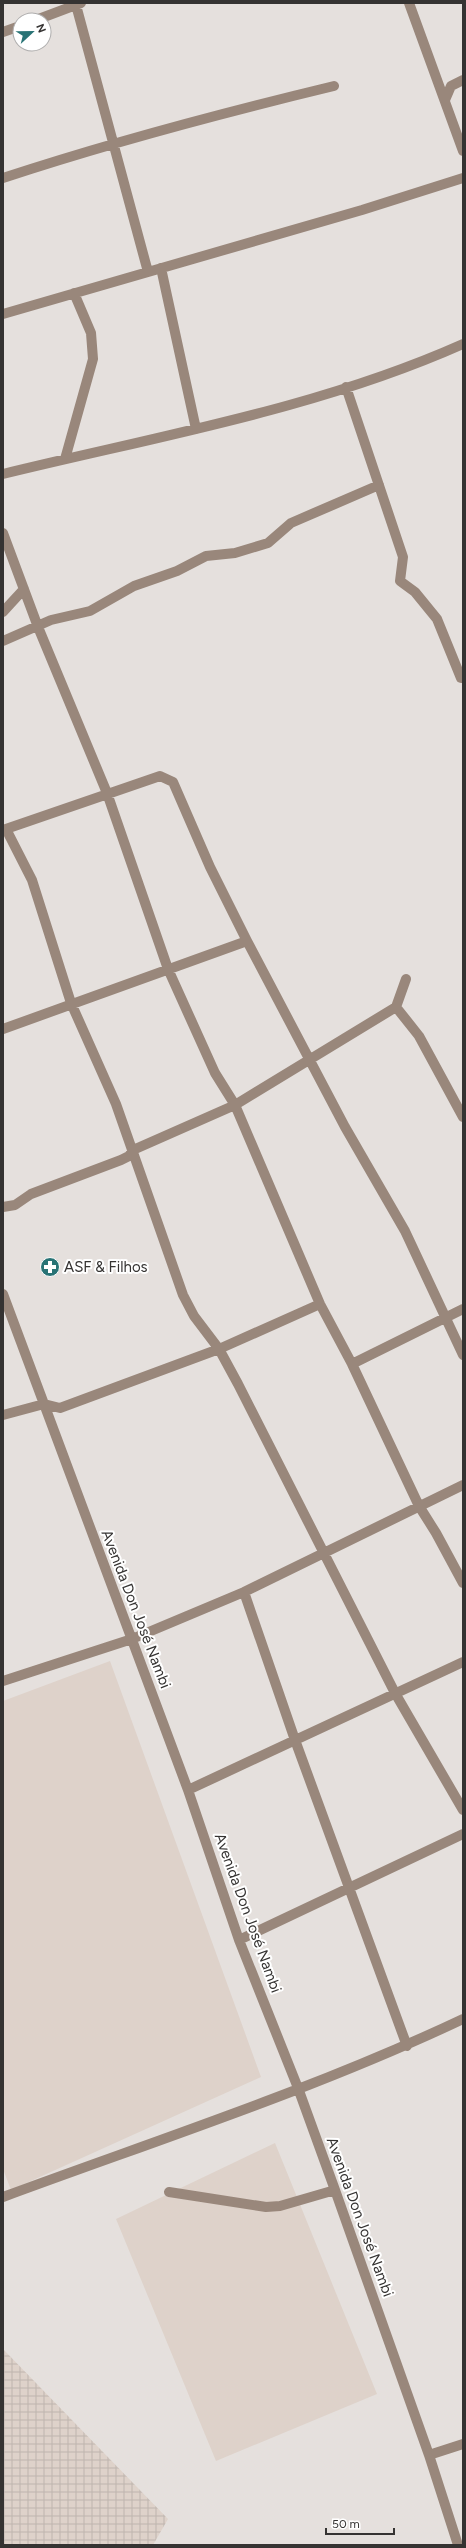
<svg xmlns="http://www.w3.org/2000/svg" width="466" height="2548" viewBox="0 0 466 2548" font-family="Figtree,sans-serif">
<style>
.built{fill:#ded2ca}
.industrial{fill:url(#industrial-grid)}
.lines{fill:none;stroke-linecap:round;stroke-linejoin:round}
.minor{stroke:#99877b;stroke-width:10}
.labels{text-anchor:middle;stroke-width:4;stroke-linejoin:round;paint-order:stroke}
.poi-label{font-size:15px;fill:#353332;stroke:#fff;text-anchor:start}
.street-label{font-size:15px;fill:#353332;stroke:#fff}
</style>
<defs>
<pattern id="industrial-grid" width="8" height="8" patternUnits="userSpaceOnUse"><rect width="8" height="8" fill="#ded2ca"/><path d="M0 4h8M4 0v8" fill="none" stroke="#bfb5ae"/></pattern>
</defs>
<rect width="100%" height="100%" fill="#e5e0dd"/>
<!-- built -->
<path class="built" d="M110,1661L261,2077L11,2190L3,2169V1701Z
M275,2143L377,2394L216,2461L116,2219Z"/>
<!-- industrial -->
<path class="industrial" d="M3,2349L168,2519L153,2545H3Z"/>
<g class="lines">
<!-- minor -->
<path class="minor" d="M409,3L463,151
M76,5L148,272
M36,20L81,3
M3,32L20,26
M445,100L451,86L463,80
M3,178C112,142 222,113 334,86
M161,268L196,429
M3,314L362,210L463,178
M346,387L403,557L400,581L415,592L437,619L461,678
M65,459L93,359L91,333L74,293
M3,474C158,436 317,409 463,344
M3,533L38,627L107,793L168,969L215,1073L235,1105L320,1304L352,1364L419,1506L436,1533L463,1583
M3,612L24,589
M3,641L51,620L90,611L134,586L177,571L206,556L235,553L268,543L291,523L379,485
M6,829L32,880L71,1003L116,1104L183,1295L194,1316L219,1349L238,1384L395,1693L463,1810
M3,830L160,776L173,782L210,867L247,941L345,1127L405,1231L463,1355
M396,1007L419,1036L463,1117
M3,1029L247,941
M3,1207L15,1205L31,1194L121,1160L129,1156L133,1150L235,1105L396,1007L406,979
M3,1294L188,1790L239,1940L298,2088L335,2190L429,2455L458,2545
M352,1364L463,1309
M3,1415L44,1404L60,1408L219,1349L320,1304
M244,1592L295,1740L407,2046
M3,1681L132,1639L244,1592L463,1485
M188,1790L463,1662
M239,1940L463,1834
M169,2192L266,2207L280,2206L335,2190
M3,2197C157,2140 315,2089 463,2019
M429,2455L463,2444"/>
</g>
<!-- icons -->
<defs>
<symbol id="pharmacy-disc" viewBox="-11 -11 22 22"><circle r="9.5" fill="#287375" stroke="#fff"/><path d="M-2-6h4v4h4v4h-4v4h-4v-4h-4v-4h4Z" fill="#fff"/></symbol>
</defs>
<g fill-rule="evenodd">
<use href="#pharmacy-disc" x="39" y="1256" width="22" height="22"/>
</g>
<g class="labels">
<!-- poi labels -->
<g class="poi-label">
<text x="64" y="1272">ASF &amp; Filhos</text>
</g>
<!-- street labels -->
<g class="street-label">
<text transform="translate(136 1609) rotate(69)" y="5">Avenida Don José Nambi</text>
<text transform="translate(248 1913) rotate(70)" y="5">Avenida Don José Nambi</text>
<text transform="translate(360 2217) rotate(70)" y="5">Avenida Don José Nambi</text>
</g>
</g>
<!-- border -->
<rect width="466" height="2548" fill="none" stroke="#353332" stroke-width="8"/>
<!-- north arrow -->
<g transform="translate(32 32) rotate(68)"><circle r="19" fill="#ffffff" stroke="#aeadad"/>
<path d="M0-3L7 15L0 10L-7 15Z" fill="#287375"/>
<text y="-6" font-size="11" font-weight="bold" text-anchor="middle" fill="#353332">N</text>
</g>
<!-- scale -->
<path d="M326 2528v6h68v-6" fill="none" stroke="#353332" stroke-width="2"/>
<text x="332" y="2528" font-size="12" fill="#353332" stroke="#ffffff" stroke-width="3" paint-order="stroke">50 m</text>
</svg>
